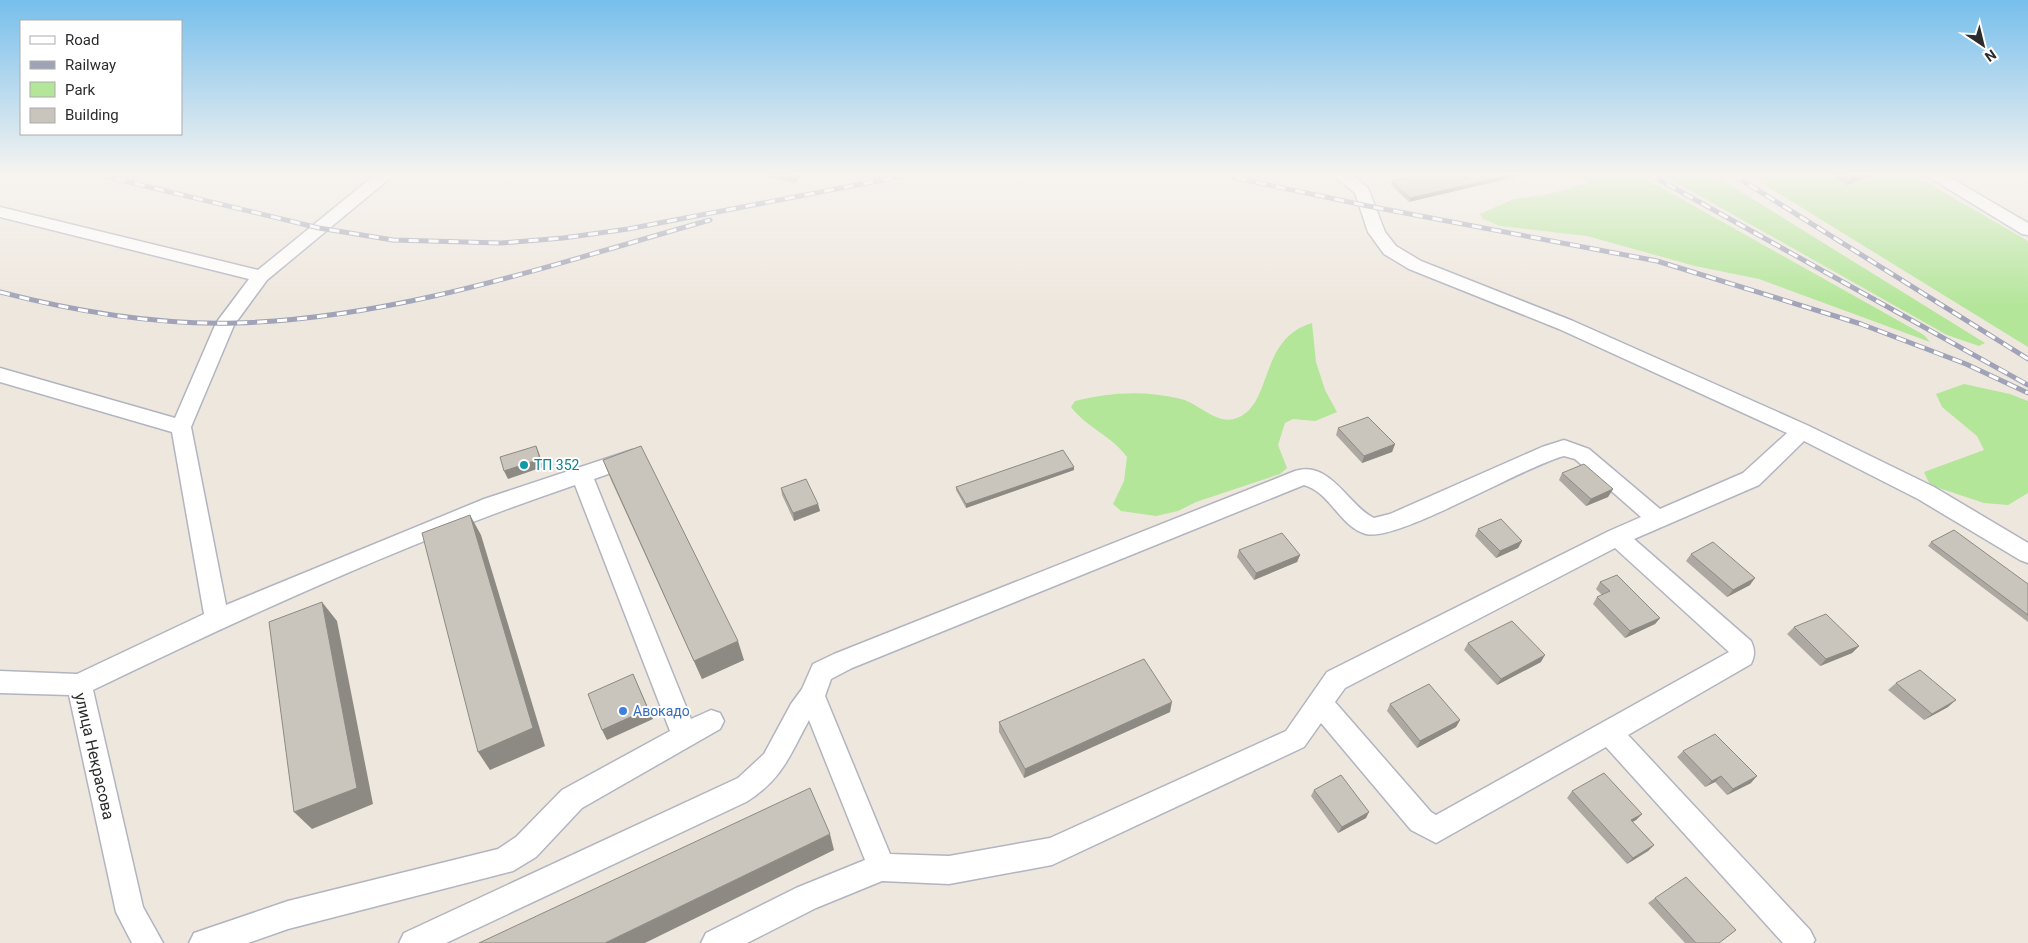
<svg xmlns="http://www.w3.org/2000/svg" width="2028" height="943" viewBox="0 0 2028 943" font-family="Roboto,sans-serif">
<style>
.green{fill:#b3e699}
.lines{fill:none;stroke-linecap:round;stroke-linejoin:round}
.minor-casing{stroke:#b2b4c0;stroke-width:3}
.minor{fill:#fff;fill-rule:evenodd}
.rail-casing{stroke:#a0a3b7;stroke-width:5}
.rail{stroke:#fff;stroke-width:3;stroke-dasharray:10;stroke-linecap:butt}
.wall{fill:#ada9a2}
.shaded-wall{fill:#8d8a84}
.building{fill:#c9c5bc;stroke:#8d8a84}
.culture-dot{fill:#0f9aa8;stroke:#fff;stroke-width:2}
.shop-dot{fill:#3f7fe0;stroke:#fff;stroke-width:2}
.labels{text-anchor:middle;stroke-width:4;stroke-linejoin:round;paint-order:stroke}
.culture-label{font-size:14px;fill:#0d838f;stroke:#fff;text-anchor:start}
.shop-label{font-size:14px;fill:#366cbe;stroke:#fff;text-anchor:start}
.near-street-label{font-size:16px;fill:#2c2c2c;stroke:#fff}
</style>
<rect width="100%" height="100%" fill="#eee7de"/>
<!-- green -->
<path class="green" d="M1586,174H1637L1924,335L1930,342L1759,279L1695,266L1587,236L1500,226L1483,219L1480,214L1514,199L1545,195L1588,183Z
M1661,174H1712L1985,343L1979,346L1947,335Z
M1747,174H1912L2028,241V347Z
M1312,323L1316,362L1325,390L1337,412L1315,421L1293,419L1285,423L1278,445L1287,468L1280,474L1196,502L1178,511L1156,516L1121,511L1113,504L1124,481L1127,457C1112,436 1087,428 1071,407L1075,401C1111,392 1145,390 1181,399C1198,403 1216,424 1234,419C1274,408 1257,339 1312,323Z
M1964,384L2010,394L2028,401V493L2008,505L1984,503L1930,485L1924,472L1984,450L1977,436L1942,407L1936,394Z"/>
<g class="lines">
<defs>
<path id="minor" d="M376,174H395L267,280L234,325L191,427L226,605L484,499L632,450L639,453L643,458L639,463L594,479L691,719L711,710L720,713L724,721L720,729L582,808L536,857L513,871L288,929L248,943H189L194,933L288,901L498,849L516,837L562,790L670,731L575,485C410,541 250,614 93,690L143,907L163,943H132L116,912L69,695L0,693V671L77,674L204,614L172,432L0,382V368L175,418L216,323L249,279L0,217V207L258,270Z
M1332,174H1351L1368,188L1385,232L1396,246L1421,261L1573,321L1809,426L1934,487L2028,543V563L2020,560L1918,499L1804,441L1759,485L1634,539L1751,641C1755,650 1755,655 1751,664L1628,735L1810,930L1815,940L1813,943H1783L1606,747L1436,843L1411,830L1321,723L1304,747L1052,865L949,884L882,881L816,908L747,943H701L706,933L796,888L865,860L809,720C790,755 782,780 746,802L446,943H399L404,933L738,778L764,754L791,704L802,689L813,664L834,654L1295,471C1331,460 1348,506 1374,518L1390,514L1542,447L1564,440L1589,449L1660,509L1743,473L1787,433L1559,329L1409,269L1384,254L1368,232L1355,193ZM1564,456L1575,459L1641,517L1609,531L1327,672L1286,731L1050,838L949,856L890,854L825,696L831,679L852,668L1304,485C1330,492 1340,527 1366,534C1398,542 1522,467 1564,456ZM1615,548L1729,652L1436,815L1431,812L1335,702L1345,688Z
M1924,174H1944L2028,223V235L2022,234Z"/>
</defs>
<!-- minor casing -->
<use href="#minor" class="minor-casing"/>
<!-- minor -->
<use href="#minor" class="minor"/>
<defs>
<path id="rail" d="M96,174L319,228L393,240L501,243L563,238L628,229L914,174
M1217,174L1368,206L1657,261L1861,324L1966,364L2028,393
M1649,174L2028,385
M1732,174L2028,359
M0,292C77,312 156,325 235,323C397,319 556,263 710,220"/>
</defs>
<!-- rail casing -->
<use href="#rail" class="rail-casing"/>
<!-- rail -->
<use href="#rail" class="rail"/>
</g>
<!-- wall -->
<path class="wall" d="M753,174H803L795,183Z
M1423,174L1409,202L1391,185L1392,181Z
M1829,174H1878L1847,185Z
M1338,428L1395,444L1392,452L1362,463L1336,435Z
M603,460L744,660L702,679L611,480Z
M1074,470L966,508L956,490V487Z
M1562,473L1613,489L1608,497L1586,506L1559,480Z
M781,488L818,504L820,511L794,521L782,495Z
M1478,529L1522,541L1518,548L1496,558L1475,536Z
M1931,542L2028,584V622L1928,546Z
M1239,550L1300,555L1297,562L1254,580L1237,557Z
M1691,554L1750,585L1727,597L1686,561Z
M1600,582L1660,618L1655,624L1625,638L1593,604L1597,597L1602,595L1596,589Z
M1794,627L1859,646L1852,653L1820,666L1787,634Z
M1468,643L1541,662L1497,685L1464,650Z
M1896,683L1948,707L1924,720L1888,690Z
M1390,704L1460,720L1456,727L1417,748L1387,711Z
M1170,712L1024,778L999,732V722Z
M1683,751L1751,783L1727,795L1715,782L1705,787L1677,757Z
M1314,790L1366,818L1338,833L1311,796Z
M1572,791L1642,814L1636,820L1632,822L1654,845L1648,851L1627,864L1567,798Z
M1655,898L1719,943H1685L1648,903Z"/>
<!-- shaded-wall -->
<path class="shaded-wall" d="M794,174H803L795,183Z
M1514,174H1528L1409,202L1410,198Z
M1855,174H1878L1847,185Z
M1395,444L1392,452L1362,463L1364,456Z
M536,446L539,453L543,467L508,479L504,471Z
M1074,467V470L966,508V504Z
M1613,489L1608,497L1586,506L1591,499Z
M818,504L820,511L794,521L793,513Z
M470,515L481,535L545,746L490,770L478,752Z
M1522,541L1518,548L1496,558L1500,551Z
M1300,555L1297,562L1254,580L1256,573Z
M1755,578L1750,585L1727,597L1733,590Z
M322,602L337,621L373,804L312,829L294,812Z
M1660,618L1655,624L1625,638L1630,631Z
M738,641L744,660L702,679L694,661Z
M1859,646L1852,653L1820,666L1826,659Z
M1545,655L1541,662L1497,685L1501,679Z
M633,674L653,719L607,740L602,730Z
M1956,700L1948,707L1924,720L1932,714Z
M1172,702L1170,712L1024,778L1025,769Z
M1460,720L1456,727L1417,748L1420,741Z
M1721,776L1715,782L1705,787L1712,781Z
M1757,776L1751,783L1727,795L1733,789Z
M1369,812L1366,818L1338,833L1342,827Z
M1642,814L1636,820L1625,826L1631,820Z
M830,834L834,850L645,943H605Z
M1654,845L1648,851L1627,864L1633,858Z"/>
<!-- building -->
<path class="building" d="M1423,174H1514L1410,198L1392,181Z
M1368,417L1395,444L1364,456L1338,428Z
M536,446L540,459L504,471L500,457Z
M641,446L738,641L694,661L603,460Z
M1063,450L1074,467L966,504L956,487Z
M1584,464L1613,489L1591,499L1562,473Z
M806,479L818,504L793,513L781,488Z
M470,515L533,728L478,752L422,533Z
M1501,519L1522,541L1500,551L1478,529Z
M1954,530L2028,584V615L1931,542Z
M1282,533L1300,555L1256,573L1239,550Z
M1713,542L1755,578L1733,590L1691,554Z
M1617,575L1660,618L1630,631L1597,597L1610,591L1600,582Z
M322,602L357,788L294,812L269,622Z
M1826,614L1859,646L1826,659L1794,627Z
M1512,621L1545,655L1501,679L1468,643Z
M1144,659L1172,702L1025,769L999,722Z
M1920,670L1956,700L1932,714L1896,683Z
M633,674L648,709L602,730L588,694Z
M1429,684L1460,720L1420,741L1390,704Z
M1715,734L1757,776L1733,789L1721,776L1712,781L1683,751Z
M1604,773L1642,814L1631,820L1654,845L1633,858L1572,791Z
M1341,775L1369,812L1342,827L1314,790Z
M810,788L830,834L605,943H479Z
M1686,877L1736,930L1719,943H1696L1655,898Z"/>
<!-- sky -->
<linearGradient id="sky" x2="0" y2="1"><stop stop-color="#77bfec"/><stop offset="0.57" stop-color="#f7f4f0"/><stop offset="1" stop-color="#f7f4f0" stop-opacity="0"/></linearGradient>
<rect width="2028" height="306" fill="url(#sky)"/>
<!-- markers -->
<circle class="culture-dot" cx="524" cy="465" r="5"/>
<circle class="shop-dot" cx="623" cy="711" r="5"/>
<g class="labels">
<!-- culture labels -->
<g class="culture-label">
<text x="534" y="470">ТП 352</text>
</g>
<!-- shop labels -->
<g class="shop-label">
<text x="633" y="716">Авокадо</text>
</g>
<!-- near-street labels -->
<g class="near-street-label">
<text transform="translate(95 756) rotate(77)" y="6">улица Некрасова</text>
</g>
</g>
<!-- legend -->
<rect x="20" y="20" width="162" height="115" fill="#ffffff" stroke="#ababab"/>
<rect x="30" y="36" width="25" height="8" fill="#ffffff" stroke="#ababab"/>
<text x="65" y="45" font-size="15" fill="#2c2c2c">Road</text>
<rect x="30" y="61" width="25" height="8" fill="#a0a3b7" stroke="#ababab"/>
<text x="65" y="70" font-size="15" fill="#2c2c2c">Railway</text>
<rect x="30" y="82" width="25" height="15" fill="#b3e699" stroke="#ababab"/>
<text x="65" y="95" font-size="15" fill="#2c2c2c">Park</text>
<rect x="30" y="108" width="25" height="15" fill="#c9c5bc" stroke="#ababab"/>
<text x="65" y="120" font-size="15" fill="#2c2c2c">Building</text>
<!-- north arrow -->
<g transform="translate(1983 45) rotate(145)" stroke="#ffffff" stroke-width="4" paint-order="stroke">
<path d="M0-4L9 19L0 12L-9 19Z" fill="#2c2c2c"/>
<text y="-8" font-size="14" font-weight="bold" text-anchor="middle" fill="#2c2c2c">N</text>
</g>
</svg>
